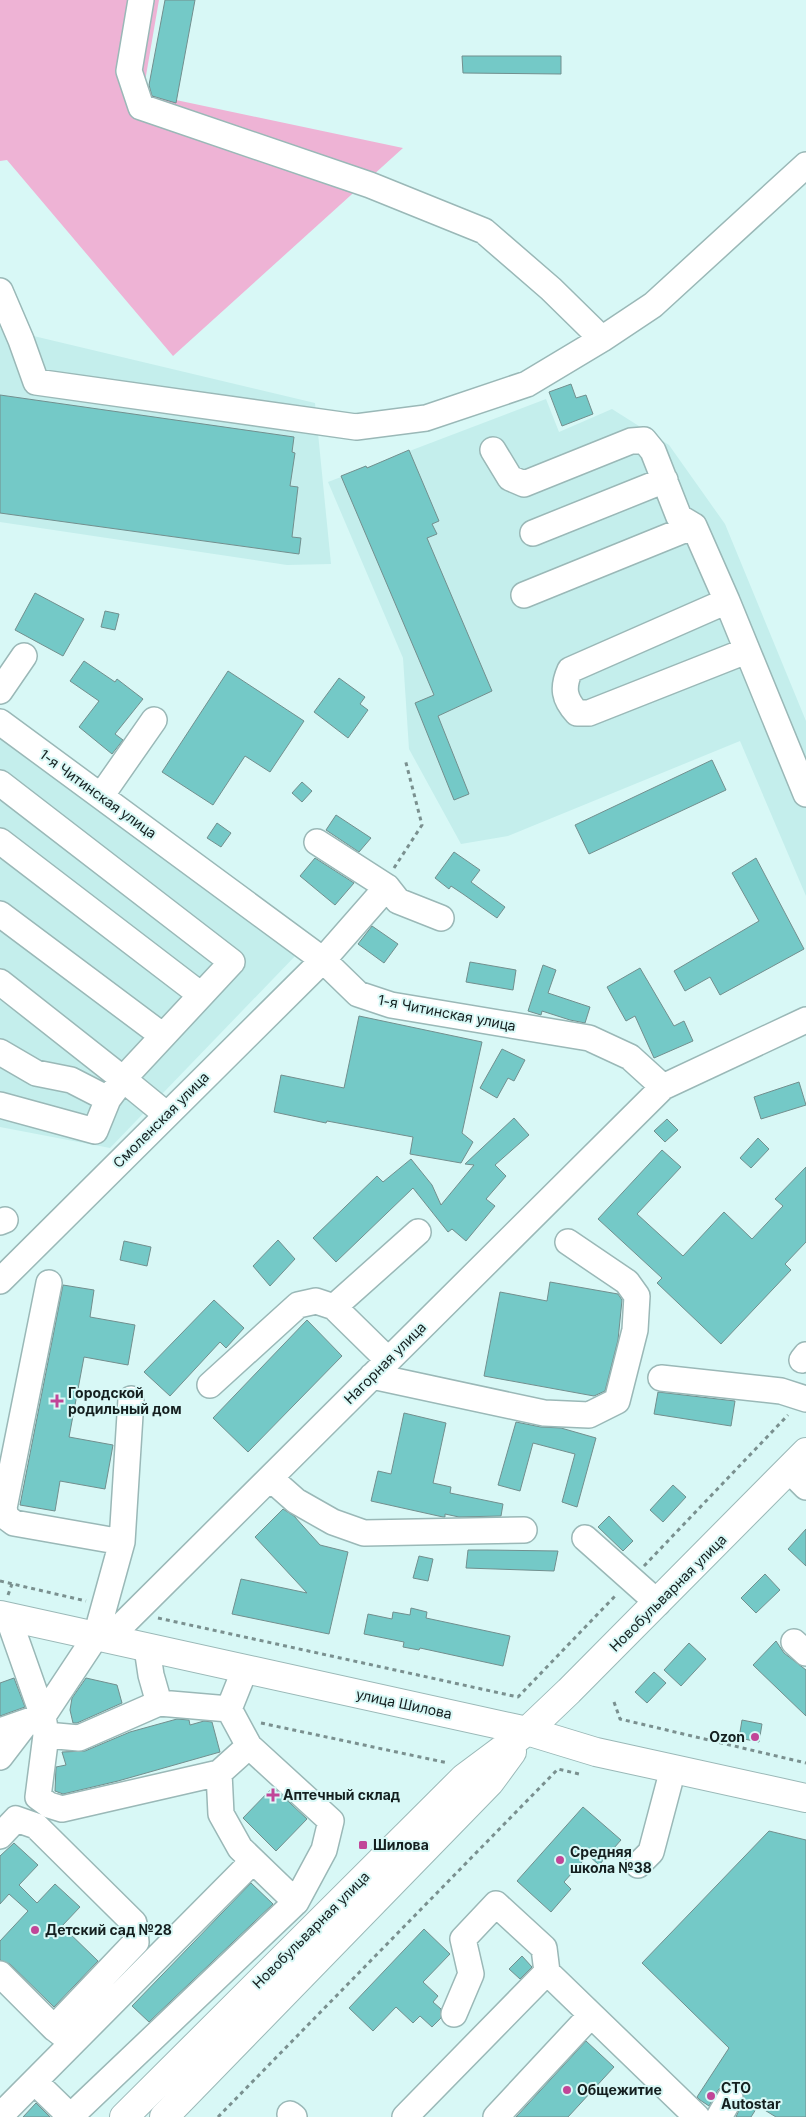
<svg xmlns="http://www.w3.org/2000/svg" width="806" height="2117" viewBox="0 0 806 2117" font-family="Inter,sans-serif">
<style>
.built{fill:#c4eeec}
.green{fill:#eeb3d5}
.building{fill:#74c9c7;stroke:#728f8e}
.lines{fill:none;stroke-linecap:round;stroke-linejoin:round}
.minor-casing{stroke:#9ab8b7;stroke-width:28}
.major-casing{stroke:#9ab8b7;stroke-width:30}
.path{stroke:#7a908f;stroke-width:3;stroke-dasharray:4 4;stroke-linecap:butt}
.minor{stroke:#fff;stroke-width:25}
.major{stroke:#fff;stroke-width:28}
.poi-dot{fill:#c14698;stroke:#d8f8f6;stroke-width:2}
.labels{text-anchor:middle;stroke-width:4;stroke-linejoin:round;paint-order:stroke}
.street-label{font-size:14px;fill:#141f1f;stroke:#d8f8f6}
.poi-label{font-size:14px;font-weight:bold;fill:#141f1f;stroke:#d8f8f6;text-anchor:start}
</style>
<rect width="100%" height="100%" fill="#d8f8f6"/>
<!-- built -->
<path class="built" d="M0,328L315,403L331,564L287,565L0,522Z
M546,399L559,432L612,409L669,445L725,524L806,721V896L740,741L508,836L461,844L409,749L403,658L328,482Z
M0,730L298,953L110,1148L0,1127Z"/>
<!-- green -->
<path class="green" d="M0,0H159L143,93L403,148L173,356L7,160L0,161Z"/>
<!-- building -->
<path class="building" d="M165,0H195L176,103L152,96L149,85Z
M462,56H561V74L463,73Z
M571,384L576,398L586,395L593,414L562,426L549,392Z
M0,395L294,437L292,452L295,453L290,486L298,487L292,537L301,538L299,554L0,513Z
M409,450L439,521L432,524L437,534L427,538L492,691L438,716L469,794L454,800L415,703L434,695L341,476L366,466L367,468Z
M35,593L84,619L63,656L15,630Z
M105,611L119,614L115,630L101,627Z
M84,661L115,682L117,679L143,699L115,734L123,740L112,754L79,727L99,701L70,681Z
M228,671L304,721L270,772L245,756L213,805L162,772Z
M339,678L365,697L360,704L368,710L348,738L314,712Z
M712,760L726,790L589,854L575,825Z
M302,782L312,791L302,802L292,793Z
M336,815L371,838L359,852L326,830Z
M217,823L231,833L221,847L207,838Z
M454,852L480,870L471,882L505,907L497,918L463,894L451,886L449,889L435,878Z
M315,858L354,883L335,905L300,876Z
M756,858L804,949L720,995L710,977L685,991L674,971L759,921L732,873Z
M372,926L398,944L384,963L358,944Z
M470,962L516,970L513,990L466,982Z
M543,965L556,970L548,993L590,1007L585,1023L570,1020L542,1011L541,1015L528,1011Z
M640,968L674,1026L684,1021L693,1041L654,1058L635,1016L626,1021L607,987Z
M359,1016L482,1042L462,1133L473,1142L461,1163L410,1154L413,1137L327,1121L326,1123L274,1112L281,1075L344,1088Z
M502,1049L525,1060L514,1081L508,1078L497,1098L480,1088Z
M799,1082L806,1105L761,1119L754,1097Z
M514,1118L529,1135L495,1165L506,1176L486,1199L495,1206L466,1241L452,1229L448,1232L413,1188L336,1262L313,1238L377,1176L383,1182L411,1159L432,1185L441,1205L474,1165L465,1164Z
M667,1119L678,1130L665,1142L654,1131Z
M758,1138L769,1149L751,1168L740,1158Z
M662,1150L681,1167L637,1214L683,1256L724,1212L752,1239L783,1206L775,1199L806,1167V1242L785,1264L791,1270L721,1344L657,1283L662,1278L598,1219Z
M278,1240L295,1259L270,1286L253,1266Z
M124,1241L151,1247L147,1266L120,1260Z
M550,1282L618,1294L622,1300L618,1340L605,1391L594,1396L484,1376L500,1292L547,1301Z
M63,1285L94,1290L90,1317L135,1325L128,1365L84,1357L69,1437L113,1445L105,1489L60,1481L55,1511L20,1505Z
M214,1300L244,1328L226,1348L220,1342L170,1396L144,1372Z
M307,1320L342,1356L248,1452L213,1418Z
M658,1392L735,1401L731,1426L654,1414Z
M404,1413L446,1423L433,1483L451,1487L450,1493L503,1504L501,1516L459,1517L445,1514V1517H443L371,1501L378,1471L391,1474Z
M516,1422L541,1427L561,1428L596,1438L577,1507L562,1502L575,1454L533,1443L520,1491L498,1485Z
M673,1485L686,1497L663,1522L650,1510Z
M283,1509L294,1516L320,1545L348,1552L329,1634L232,1614L241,1579L307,1593L255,1537Z
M609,1516L633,1541L623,1551L598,1527Z
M806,1529V1566L788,1549Z
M468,1550H487L558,1551L554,1571L466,1568Z
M419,1556L433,1559L428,1581L413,1578Z
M765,1574L780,1590L756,1613L741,1598Z
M411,1608L427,1612L426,1618L510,1636L503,1666L420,1648L419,1650L403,1647L404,1642L364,1634L368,1614L392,1619L393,1612L410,1615Z
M776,1641L784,1653L806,1670V1716L753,1665Z
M689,1643L706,1659L681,1686L664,1670Z
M654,1672L666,1683L647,1703L635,1692Z
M14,1678L25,1707L0,1716V1683Z
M86,1678L117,1685L122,1703L77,1723H73L70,1710L72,1698Z
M177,1719L189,1720L190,1725L204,1721L212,1722L220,1752L118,1781L63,1794L55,1791L56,1767L66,1765L62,1752L85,1751L130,1732Z
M742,1720L762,1724L759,1742L739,1738Z
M273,1787L307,1819L276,1851L243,1818Z
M583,1807L621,1840L599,1865L588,1855L564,1882L571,1889L551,1912L517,1881Z
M769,1831L806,1840V2117H776L758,2106L751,2117H736L744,2098L742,2090L737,2085L730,2084L723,2085L718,2090L709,2106L700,2100L697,2097L729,2048L642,1963Z
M14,1843L38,1865L19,1885L37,1903L55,1884L80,1907L62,1926L98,1961L54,2007L10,1964L0,1960V1941L28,1911L9,1894L0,1904V1856Z
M251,1883L273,1904L149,2022L132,2006Z
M424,1929L450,1954L423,1982L438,1996L433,2002L441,2009V2018L432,2027L420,2016L413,2023L396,2007L373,2031L349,2008Z
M522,1956L532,1967L520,1979L509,1969Z
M586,2041L614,2067L568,2117H516Z
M36,2103L50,2117H23Z"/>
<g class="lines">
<defs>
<path id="minor" d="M141,0L129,71L141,107L370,185L484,231L551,289L602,339
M0,291L21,340L36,382L356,427L426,418L527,384L602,339L653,305L806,165
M493,450L510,478L524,484L631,441L644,440L653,451L679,517L694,526L727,601L806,794
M533,533L665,480
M524,595L694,526
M727,601L570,670C562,688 564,699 577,713H589L746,651
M0,691L24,656
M0,722L323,960L358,994L391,1005L589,1038L630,1057L663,1087L806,1020
M0,783L232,962L123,1079L167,1115
M101,796L154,720
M0,841L201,995
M387,887L398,901L441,918
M0,914L163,1036
M0,982L123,1079L108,1099L95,1131L0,1105
M0,1052L36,1073L71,1080L108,1099
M0,1222L5,1220
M0,1281L323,960L387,887L317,842
M49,1283L4,1508L6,1517L14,1523L122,1542
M334,1307L418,1232
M802,1360L806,1355
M372,1376L544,1413L589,1415L617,1401L635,1330L637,1296L627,1282L568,1242
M661,1378L781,1391L806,1399
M210,1385L298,1305L316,1301L334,1307L388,1360
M789,1470L806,1487
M270,1478L296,1501L333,1522L364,1533L524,1530
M585,1538L658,1603
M8,1617L43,1716L46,1735L38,1797L49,1805L62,1809L219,1773L249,1746L229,1709
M108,1639L663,1087
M794,1642L806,1653
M147,1648L151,1675L159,1703
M0,1731L43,1716L96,1636L122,1542L131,1399
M46,1735L79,1738L159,1703L229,1709L245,1669
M0,1757L26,1723
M219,1773L221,1814L240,1848L296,1902
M0,1836L16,1819L36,1826L134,1923L136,1942L54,2028
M638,1865L651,1852L673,1769
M0,1974L54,2028L67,2038
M454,2014L471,1974L463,1939L496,1904L544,1948L547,1972
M35,2082L71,2117
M290,2114L294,2117
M0,2116L253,1861
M71,2116L296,1902L324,1850L331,1821L249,1746
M405,2117L547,1972L697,2117
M496,2117L591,2015
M719,2117L730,2098"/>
<path id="major" d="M0,1615L527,1731L596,1752L806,1798
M124,2117L464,1778L527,1731L569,1691L806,1452
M164,2117L490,1782L512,1752"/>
</defs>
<!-- minor casing -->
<use href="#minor" class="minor-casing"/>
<!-- major casing -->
<use href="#major" class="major-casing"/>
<!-- path -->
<path class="path" d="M394,868L422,825L405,759
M644,1566L788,1415
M0,1581L86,1601
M8,1595L12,1584
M158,1618L518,1697L617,1594
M614,1702L620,1719L806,1763
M261,1723L448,1763
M218,2117L558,1769L579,1774"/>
<!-- minor -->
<use href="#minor" class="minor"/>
<!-- major -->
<use href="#major" class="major"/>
</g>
<!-- markers -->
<g class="poi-dot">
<path d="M54.5 1393.5h5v5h5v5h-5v5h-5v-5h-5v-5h5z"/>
<circle cx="755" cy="1737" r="5"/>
<path d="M270.5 1787.5h5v5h5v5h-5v5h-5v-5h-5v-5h5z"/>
<rect x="358" y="1840" width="10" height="10" rx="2.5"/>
<circle cx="560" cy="1860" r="5"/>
<circle cx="35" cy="1930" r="5"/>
<circle cx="567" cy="2090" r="5"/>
<circle cx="711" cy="2096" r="5"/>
</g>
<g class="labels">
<!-- street labels -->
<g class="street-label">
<text transform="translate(98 794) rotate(36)" y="5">1-я Читинская улица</text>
<text transform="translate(447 1013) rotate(11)" y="5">1-я Читинская улица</text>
<text transform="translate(161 1120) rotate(-45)" y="5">Смоленская улица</text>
<text transform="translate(385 1363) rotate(-45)" y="5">Нагорная улица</text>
<text transform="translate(668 1593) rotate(-45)" y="5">Новобульварная улица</text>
<text transform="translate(404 1704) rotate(12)" y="5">улица Шилова</text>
<text transform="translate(311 1930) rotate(-45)" y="5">Новобульварная улица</text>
</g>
<!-- poi labels -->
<g class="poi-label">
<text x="68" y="1398">Городской<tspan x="68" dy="16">родильный дом</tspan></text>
<text x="745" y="1742" text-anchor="end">Ozon</text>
<text x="283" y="1800">Аптечный склад</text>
<text x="373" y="1850">Шилова</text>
<text x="570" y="1857">Средняя<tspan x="570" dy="16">школа №38</tspan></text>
<text x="45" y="1935">Детский сад №28</text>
<text x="721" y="2093">СТО<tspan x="721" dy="16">Autostar</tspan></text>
<text x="577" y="2095">Общежитие</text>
</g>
</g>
</svg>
